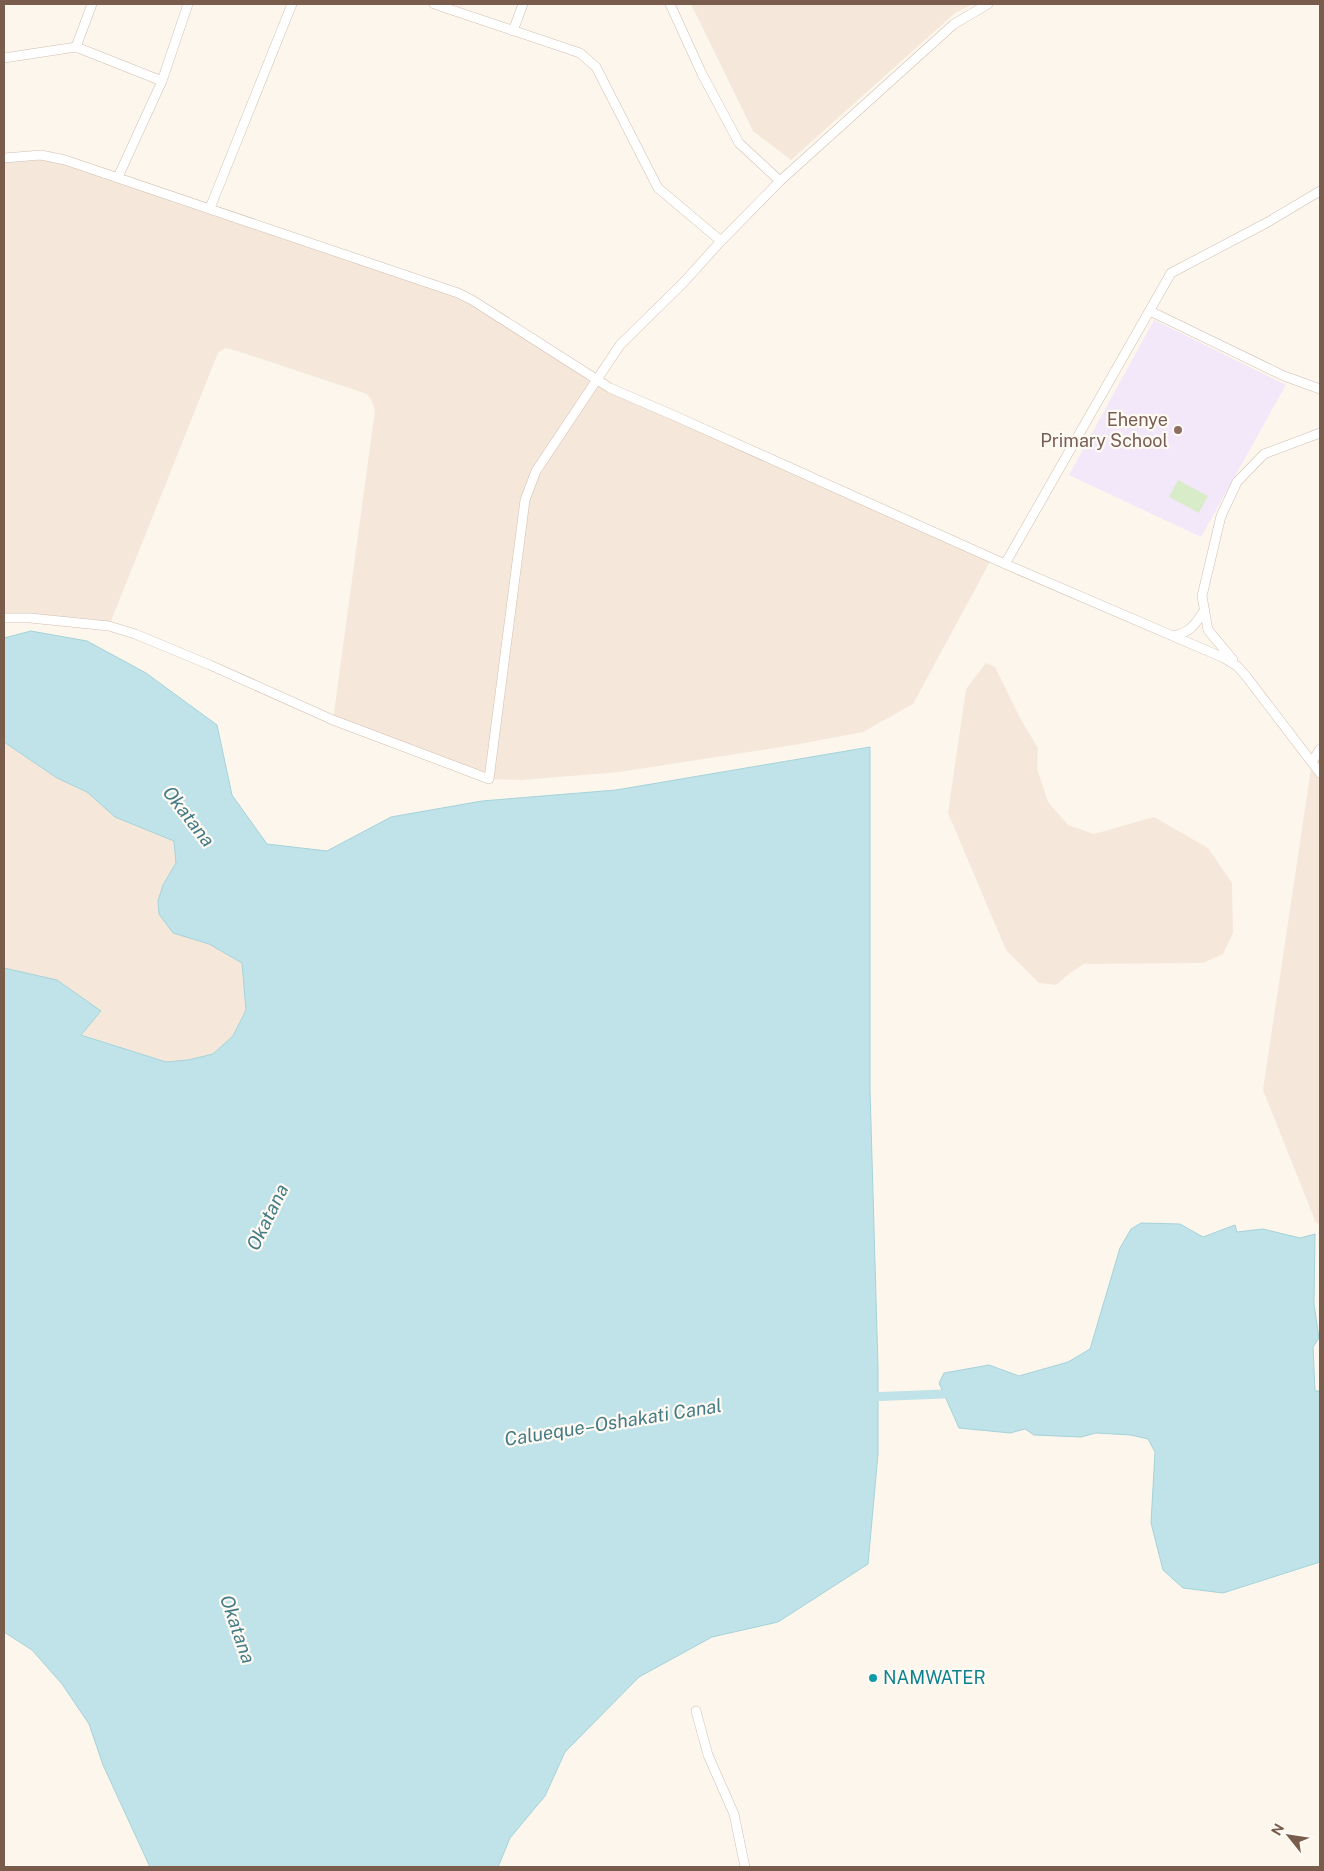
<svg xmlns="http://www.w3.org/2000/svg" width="1324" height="1871" viewBox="0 0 1324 1871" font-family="'Public Sans',sans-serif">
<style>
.residential{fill:#f5e8da}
.education{fill:#f3e8fa}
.green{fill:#d8ecc9}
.water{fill:#bfe3e8;stroke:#a5d3da}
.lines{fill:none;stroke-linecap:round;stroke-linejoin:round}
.canal{stroke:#bfe3e8;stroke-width:9}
.minor-casing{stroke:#d1beb0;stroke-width:10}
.minor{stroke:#fff;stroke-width:9}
.education-dot{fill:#8d6e63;stroke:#fffaf3;stroke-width:2}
.culture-dot{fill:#0f9aa8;stroke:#fffaf3;stroke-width:2}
.labels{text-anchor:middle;stroke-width:4.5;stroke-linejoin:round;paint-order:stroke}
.education-label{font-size:18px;fill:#785e54;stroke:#fffaf3;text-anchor:end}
.culture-label{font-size:18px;fill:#0d838f;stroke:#fffaf3;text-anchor:start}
.water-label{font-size:19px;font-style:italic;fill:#437c86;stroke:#fffaf3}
</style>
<rect width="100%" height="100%" fill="#fdf6ec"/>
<!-- residential -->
<path class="residential" d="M691,4H973L955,13L791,160L753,131Z
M41,155L458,293L583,373L992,558L913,704L863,732L794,745L619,772L522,780L489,779L333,720L375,410L372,401L367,394L234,350L225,348L218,353L109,626L4,618V158Z
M986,663L995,667L1020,718L1038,748L1037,768L1048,802L1068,825L1094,834L1154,817L1208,848L1232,883L1233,933L1223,954L1203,963L1084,964L1070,973L1056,985L1039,983L1006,950L948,813L966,689Z
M4,742L57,778L87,792L115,817L174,841L176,863L163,885L158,901L173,933L209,944L242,963L246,1010L233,1036L213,1054L188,1060L166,1062L81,1034L101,1012L57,980L4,968Z
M1320,749V1224L1316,1223L1263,1090L1312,762Z"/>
<!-- education -->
<path class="education" d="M1154,320L1286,385L1201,537L1069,475Z"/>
<!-- green -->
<path class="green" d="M1178,480L1208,496L1199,513L1169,497Z"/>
<!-- water -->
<path class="water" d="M31,631L87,641L146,673L217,725L232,795L267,844L327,851L391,817L482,801L616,790L870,747V1089L878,1367V1454L868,1564L778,1622L712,1637L639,1677L565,1752L545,1796L510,1838L498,1867H150L103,1765L89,1724L62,1684L32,1650L4,1632V968L57,980L101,1011L81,1035L166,1062L188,1060L213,1054L233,1036L246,1010L242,963L209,944L173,933L159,914L158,901L163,885L176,863L174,841L115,817L87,792L57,778L4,742V638Z
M1141,1223L1180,1224L1203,1237L1235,1225L1237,1232L1263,1229L1300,1238L1315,1234L1314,1304L1319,1338L1313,1347L1315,1391H1320V1562L1223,1593L1183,1588L1163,1570L1151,1523L1155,1452L1148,1439L1131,1435L1096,1433L1081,1437L1034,1435L1025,1429L1010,1433L959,1428L939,1383L944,1373L989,1365L1019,1376L1068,1362L1090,1349L1120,1248L1131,1229Z"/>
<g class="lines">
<!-- canal -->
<path class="canal" d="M867,1397L944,1394"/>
<defs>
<path id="minor" d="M434,4L580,53L596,67L658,188L721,241
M513,31L523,4
M76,47L162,81L188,4
M4,58L76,47L92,4
M4,158L41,155L65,160L458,293L472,300L610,388L675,416L1005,564L1224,658L1237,666L1246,676L1320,773
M118,177L162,81
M780,181L954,24L988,4
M210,208L292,4
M1150,311L1284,376L1320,389
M1005,564L1171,273L1268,222L1320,191
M4,618H30L109,626L135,634L210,665L333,720L489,779L525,500L536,471L620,345L684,282L721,241L780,181L739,143L702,74L670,4
M1173,636C1191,632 1194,626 1204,611
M1233,660L1208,630L1202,596L1221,516L1237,482L1264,454L1320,433
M1312,762L1320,749
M696,1711L708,1755L734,1814L745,1867"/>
</defs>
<!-- minor casing -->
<use href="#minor" class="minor-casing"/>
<!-- minor -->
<use href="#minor" class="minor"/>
</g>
<!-- markers -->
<circle class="education-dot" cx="1178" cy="430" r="5"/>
<circle class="culture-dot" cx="873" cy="1678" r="5"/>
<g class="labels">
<!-- education labels -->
<g class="education-label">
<text x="1168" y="426">Ehenye<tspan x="1168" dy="21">Primary School</tspan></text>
</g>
<!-- culture labels -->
<g class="culture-label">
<text x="883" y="1684">NAMWATER</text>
</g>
<!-- water labels -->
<g class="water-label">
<text transform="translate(189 816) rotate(52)" y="7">Okatana</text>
<text transform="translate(267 1217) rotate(-64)" y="7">Okatana</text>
<text transform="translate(613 1422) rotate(-9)" y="7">Calueque–Oshakati Canal</text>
<text transform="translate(238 1629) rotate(71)" y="7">Okatana</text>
</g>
</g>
<!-- border -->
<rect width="1324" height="1871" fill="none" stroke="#7a5c4d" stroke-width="10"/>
<!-- north arrow -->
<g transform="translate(1289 1836) rotate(300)" stroke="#fffaf3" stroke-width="4" paint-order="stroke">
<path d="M0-4L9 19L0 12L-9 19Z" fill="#7a5c4d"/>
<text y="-8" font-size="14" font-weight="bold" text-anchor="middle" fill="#7a5c4d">N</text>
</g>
</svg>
